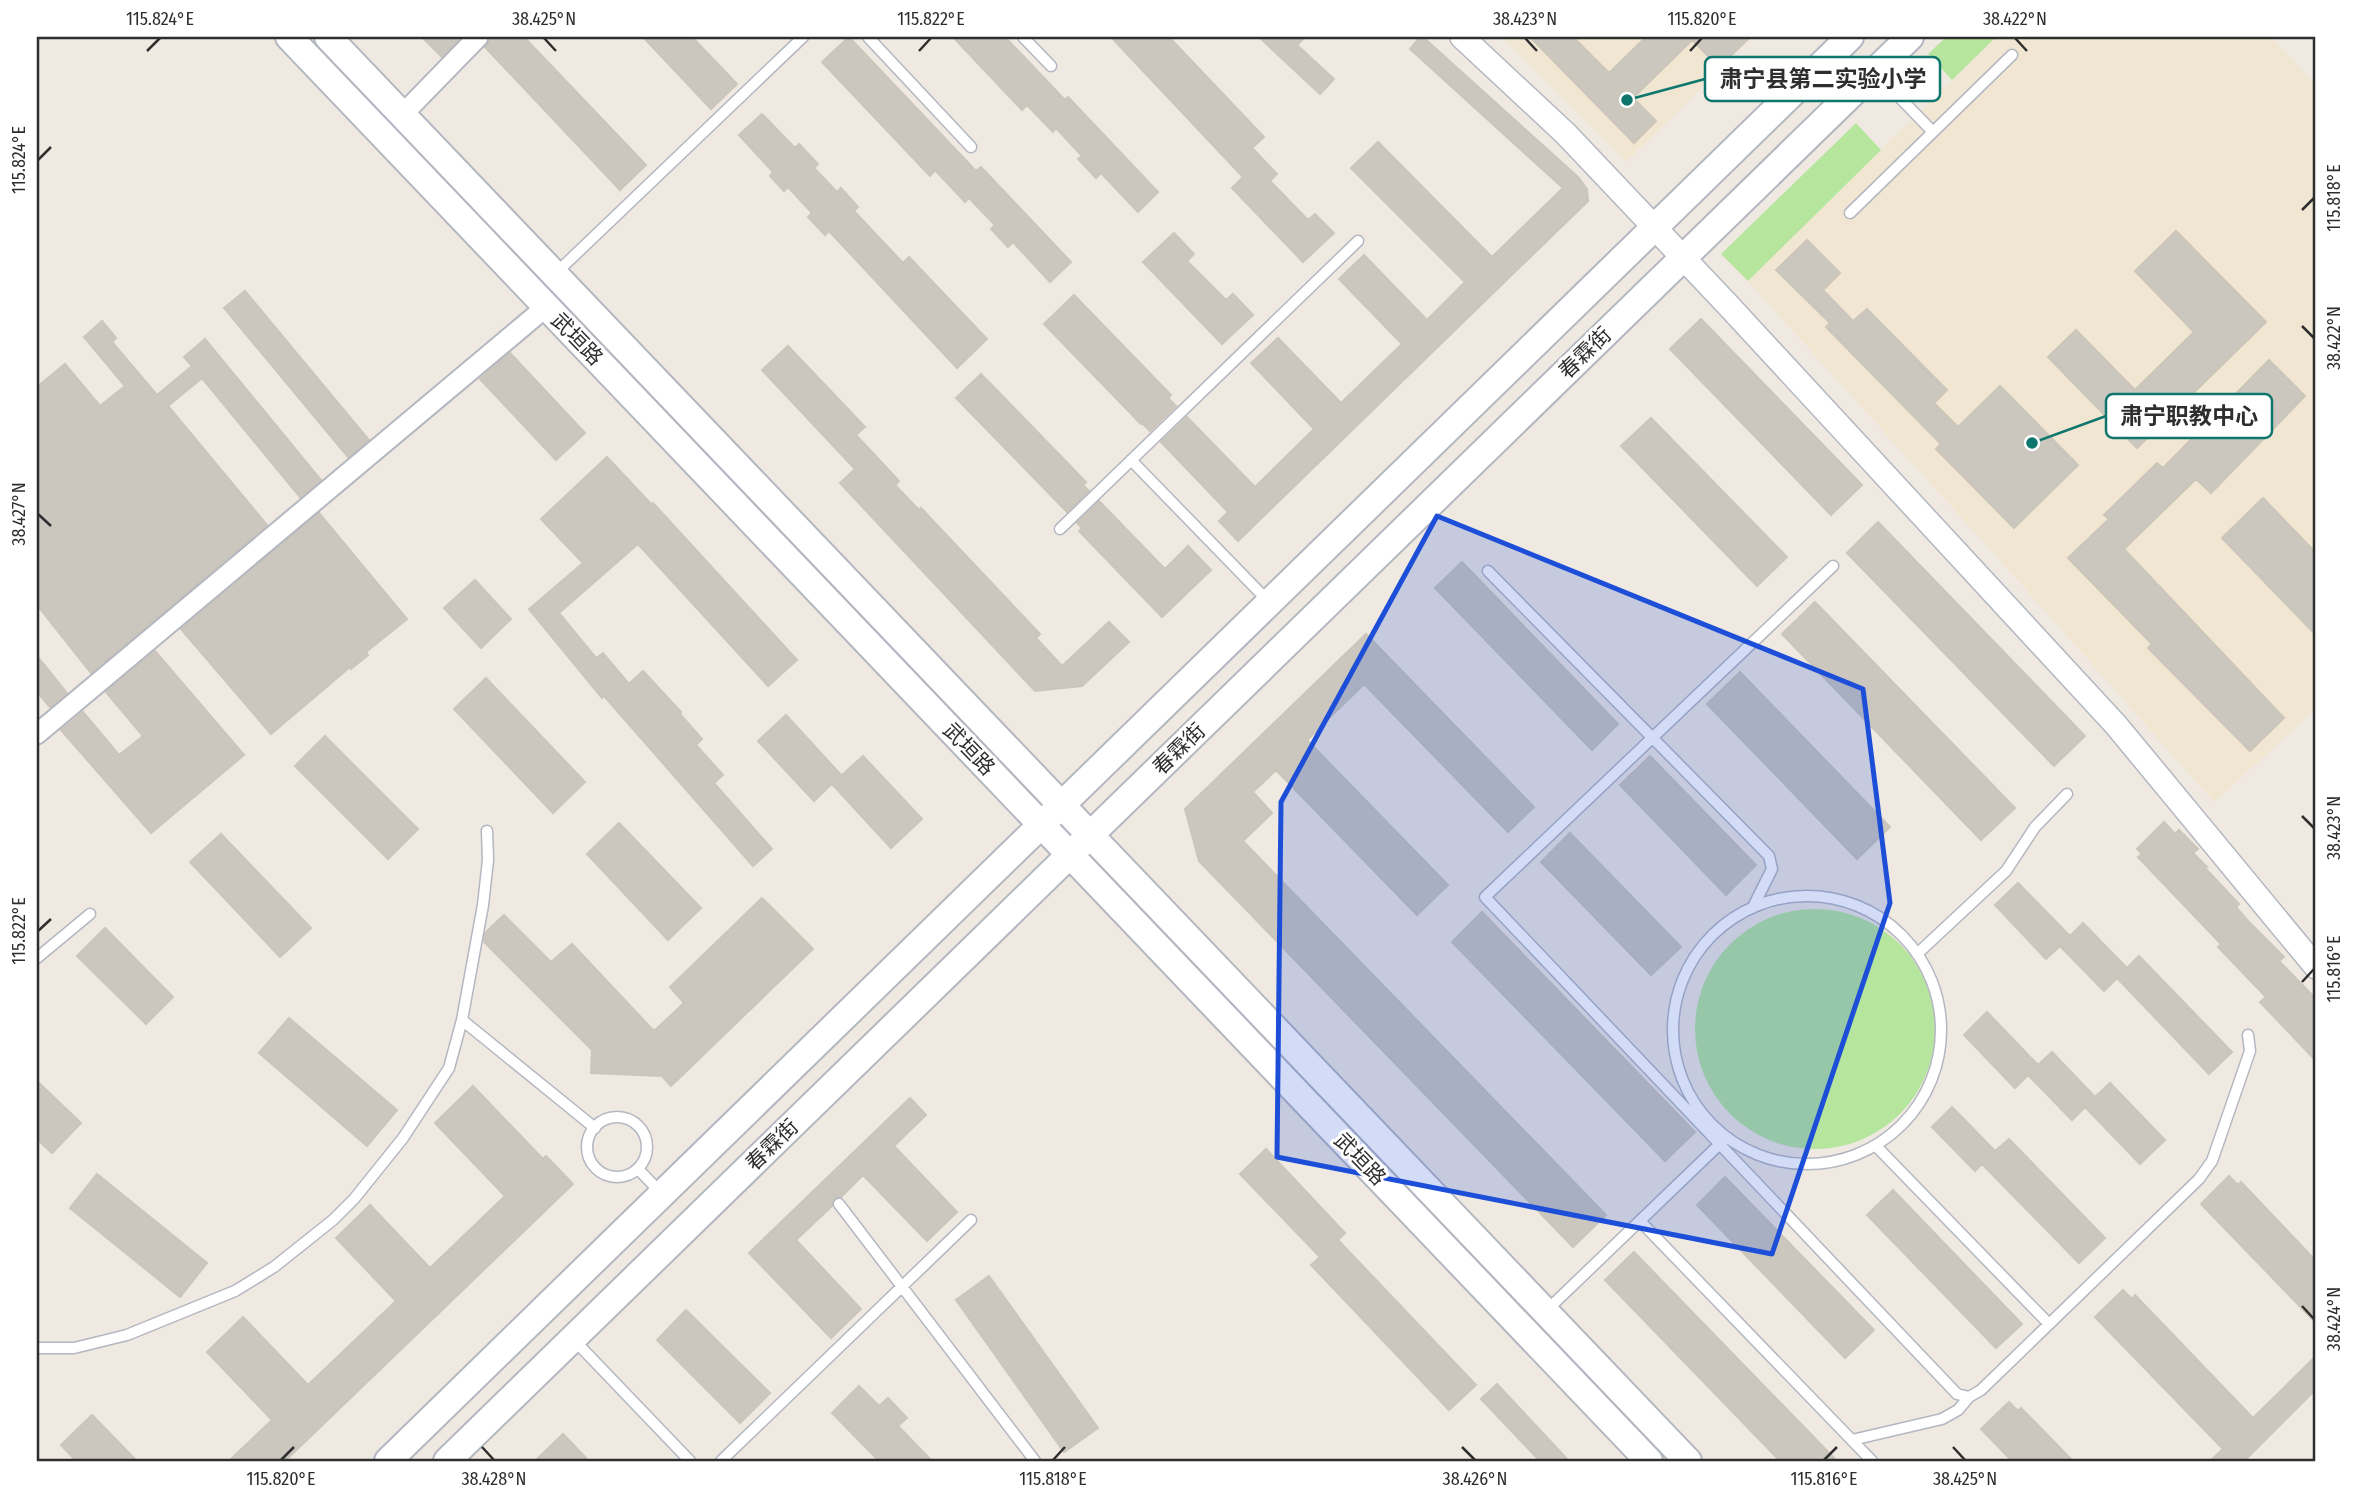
<svg xmlns="http://www.w3.org/2000/svg" width="2353" height="1498" viewBox="0 0 2353 1498" font-family="'Fira Sans Condensed','Noto Sans SC',sans-serif">
<style>
.education{fill:#f0e6d1}
.green{fill:#b6e59e}
.building{fill:#cbc7bf;stroke:#cbc5ba;stroke-width:2}
.lines{fill:none;stroke-linecap:round;stroke-linejoin:round}
.service-casing{stroke:#b4b7c1;stroke-width:13}
.minor-casing{stroke:#b4b7c1;stroke-width:23}
.tertiary-casing{stroke:#b4b7c1;stroke-width:26}
.secondary-casing{stroke:#b4b7c1;stroke-width:30}
.service{stroke:#fff;stroke-width:10}
.minor{stroke:#fff;stroke-width:19}
.tertiary{stroke:#fff;stroke-width:23}
.secondary{stroke:#fff;stroke-width:26}
.marked{fill:#1d4ed8;fill-opacity:0.2;stroke:#1d4ed8;stroke-width:5;stroke-linejoin:round}
.ticks{fill:none;stroke:#2e2e2e;stroke-width:2.5}
.labels{text-anchor:middle;stroke-width:6;stroke-linejoin:round;paint-order:stroke}
.street-label{font-size:21px;fill:#2e2e2e;stroke:#fff}
.leader{fill:none;stroke:#0f766e;stroke-width:2.5}
.callout-dot{fill:#0f766e;stroke:#fff;stroke-width:2.5}
.callout{fill:#fff;stroke:#0f766e;stroke-width:2.5}
.callout-label{font-size:23px;text-anchor:middle;font-weight:bold;fill:#2e2e2e}
.neatline{fill:none;stroke:#2e2e2e;stroke-width:2.5}
.ticks-label{font-size:18px;text-anchor:middle;fill:#2e2e2e}
</style>
<rect width="100%" height="100%" fill="#efe9e1"/>
<!-- education -->
<path class="education" d="M1501,37H1753L1626,162Z
M1996,37H2270L2316,84V709L2214,802L2023,586L1748,281Z"/>
<!-- green -->
<path class="green" d="M1946,37H1996L1952,80L1928,54Z
M1856,123L1881,150L1748,281L1721,254Z
M1695 1029a120 120 0 1 1 240 0a120 120 0 1 1-240 0Z"/>
<!-- building -->
<path class="building" d="M422,37H461L442,57Z
M490,37H524L646,165L620,190L485,47Z
M643,37H692L737,84L711,109Z
M849,37L976,171L981,167L1071,262L1050,282L1013,242L1008,247L991,229L995,225L969,198L965,202L935,170L930,176L822,62Z
M953,37H1005L1065,100L1068,97L1158,192L1138,212L1101,173L1096,178L1078,159L1082,156L1056,128L1053,132L1027,105L1022,110Z
M1111,37H1169L1264,137L1252,148L1277,174L1270,181L1308,220L1315,214L1334,233L1303,262L1232,188L1243,177Z
M1259,37H1305L1297,45L1334,79L1320,94Z
M1420,37H1423L1578,177L1587,189L1588,201L1238,541L1219,521L1228,512L1161,442L1187,417L1255,487L1314,429L1251,363L1278,338L1341,403L1402,344L1339,279L1364,255L1427,320L1465,282L1351,168L1378,142L1492,257L1563,188L1410,49Z
M1530,37H1573L1609,73L1646,37H1750L1719,67L1692,40L1633,98L1656,121L1634,143Z
M762,114L795,148L799,144L818,164L814,168L837,192L841,188L858,207L854,211L903,263L909,257L987,339L957,368L829,231L825,235L808,217L812,213L788,187L784,191L770,176L773,172L739,135Z
M2176,231L2266,322L2137,448L2048,357L2076,330L2135,390L2194,332L2135,271Z
M1174,233L1194,254L1187,261L1226,300L1233,294L1253,315L1222,344L1143,262Z
M1807,240L1840,273L1823,290L1853,321L1867,309L1947,390L1934,403L1958,427L2000,386L2078,465L2014,528L1936,449L1941,444L1826,327L1830,323L1776,270Z
M245,291L369,440L348,457L224,308Z
M1074,295L1171,395L1168,398L1176,406L1150,431L1142,423L1141,424L1044,324Z
M1701,319L1862,485L1831,515L1670,349Z
M102,321L116,338L112,342L157,395L192,366L184,357L205,339L321,480L300,497L202,378L168,406L267,525L91,673L37,605V387L65,364L100,406L125,386L84,337Z
M788,346L865,427L856,435L899,481L895,485L919,510L921,508L1040,634L1036,638L1062,666L1109,622L1129,642L1082,686L1035,691L840,483L855,469L762,370Z
M510,353L585,433L556,460L480,379Z
M2269,360L2305,396L2211,493L2196,479L2124,549L2284,718L2250,751L2148,648L2152,644L2068,558L2109,519L2104,515L2157,463L2163,468Z
M981,374L1086,482L1083,485L1089,491L1067,512L956,398Z
M1651,418L1787,557L1757,586L1621,446Z
M607,457L652,505L653,503L797,660L768,686L638,544L559,613L596,658L603,653L629,684L643,671L681,712L680,714L702,739L696,745L723,775L714,783L772,849L753,866L604,696L602,698L529,609L583,563L541,519Z
M2263,498L2316,553V635L2222,538Z
M1099,501L1165,569L1188,546L1211,570L1162,617L1079,531L1082,528L1077,523Z
M319,513L407,619L366,652L368,655L351,669L350,667L271,734L181,629Z
M1878,522L2085,736L2054,766L1847,553Z
M1462,562L1618,724L1592,750L1435,588Z
M475,580L511,619L481,648L444,608Z
M1815,602L2015,808L1981,840L1782,634Z
M1366,634L1534,807L1508,832L1364,684L1307,740L1448,885L1417,915L1276,770L1253,792L1272,813L1243,841L1606,1215L1573,1247L1199,861L1185,809Z
M155,651L244,755L151,833L61,730L83,712L119,755L143,736L106,692Z
M37,656L67,693L50,707L37,692Z
M1740,672L1890,827L1857,859L1707,704Z
M486,678L585,782L553,813L454,709Z
M786,715L841,775L814,801L758,741Z
M325,736L418,829L388,859L295,766Z
M863,756L922,819L891,848L832,784Z
M1650,756L1756,865L1726,895L1620,785Z
M2164,822L2175,834L2179,830L2198,849L2193,853L2207,867L2205,868L2239,904L2236,907L2248,921L2284,957L2279,961L2316,999V1061L2260,1002L2266,997L2218,947L2221,944L2138,857L2142,854L2137,849Z
M619,823L701,908L668,940L587,854Z
M1570,833L1681,947L1651,975L1541,862Z
M221,834L311,928L280,957L190,862Z
M2018,883L2070,936L2083,923L2127,968L2139,956L2232,1052L2209,1074L2117,978L2104,991L2060,946L2046,959L1995,905Z
M762,898L813,949L671,1086L662,1076L591,1073L592,1050L484,942L485,933L504,915L551,962L572,944L654,1031L684,1003L670,987Z
M1482,912L1695,1132L1665,1161L1452,942Z
M105,928L173,997L146,1024L77,956Z
M1987,1012L2038,1065L2052,1052L2095,1097L2110,1083L2165,1140L2140,1164L2085,1107L2072,1120L2028,1075L2015,1088L1964,1035Z
M289,1018L397,1110L367,1146L259,1053Z
M37,1081L81,1123L52,1153L37,1139Z
M473,1086L543,1159L546,1156L573,1184L285,1461H229L272,1420L207,1352L243,1317L308,1385L396,1301L336,1238L370,1205L430,1268L505,1196L435,1123Z
M910,1098L926,1115L894,1146L957,1212L927,1241L863,1175L841,1197L834,1199L832,1206L796,1240L861,1309L831,1338L749,1253Z
M1952,1107L1995,1151L2009,1139L2105,1238L2079,1263L1982,1164L1975,1171L1932,1127Z
M1266,1149L1345,1233L1338,1240L1476,1385L1449,1410L1311,1265L1320,1257L1240,1174Z
M97,1174L207,1263L180,1297L70,1208Z
M2229,1176L2238,1185L2241,1182L2316,1261V1323L2201,1204Z
M1725,1177L1874,1330L1845,1358L1697,1205Z
M1893,1190L2022,1324L1996,1348L1867,1215Z
M1634,1252L1837,1461H1780L1605,1280Z
M989,1276L1098,1428L1064,1452L956,1300Z
M2123,1290L2132,1299L2135,1295L2253,1418L2316,1356V1389L2244,1461H2210L2223,1449L2095,1317Z
M686,1310L770,1393L740,1423L657,1340Z
M1497,1384L1569,1461H1540L1481,1399Z
M859,1386L879,1406L888,1398L907,1418L898,1426L932,1461H879L832,1413Z
M2009,1402L2018,1411L2021,1408L2073,1461H2012L1981,1429Z
M92,1415L137,1461H76L61,1445Z
M563,1434L589,1461H535Z"/>
<g class="lines">
<defs>
<path id="service" d="M868,37L971,147
M1023,37L1051,66
M1875,72L1933,132
M1850,213L2012,55
M555,274L803,37
M1131,460L1269,602
M1060,529L1358,241
M1833,566L1485,897L1957,1394L1969,1397L1981,1390L2199,1179L2212,1161L2250,1051L2248,1035
M1488,571L1769,856L1772,869L1753,907
M1673 1030a134 134 0 1 1 268 0a134 134 0 1 1-268 0Z
M1917,954L2006,871L2035,827L2067,794
M37,958L90,914
M462,1020L595,1128
M587 1147a30 30 0 1 1 60 0a30 30 0 1 1-60 0Z
M1876,1146L2049,1324
M638,1169L662,1194
M839,1204L1035,1461
M1640,1221L1872,1461
M1545,1312L1724,1140
M574,1340L690,1461
M37,1348H74L127,1335L235,1291L274,1267L333,1220L354,1199L403,1138L449,1068L462,1020L483,905L488,860L487,831
M1852,1440L1942,1419L1958,1410L1969,1397
M721,1461L971,1220"/>
<path id="minor" d="M402,115L478,37
M37,734L546,307"/>
<path id="tertiary" d="M1462,37L1566,134L1727,304L2116,725L2316,967"/>
<path id="secondary" d="M289,37L1649,1461
M328,37L1688,1461
M388,1461L1850,37
M447,1461L1910,37"/>
</defs>
<!-- service casing -->
<use href="#service" class="service-casing"/>
<!-- minor casing -->
<use href="#minor" class="minor-casing"/>
<!-- tertiary casing -->
<use href="#tertiary" class="tertiary-casing"/>
<!-- secondary casing -->
<use href="#secondary" class="secondary-casing"/>
<!-- service -->
<use href="#service" class="service"/>
<!-- minor -->
<use href="#minor" class="minor"/>
<!-- tertiary -->
<use href="#tertiary" class="tertiary"/>
<!-- secondary -->
<use href="#secondary" class="secondary"/>
</g>
<!-- marked area -->
<path class="marked" d="M1437,516L1863,689L1890,903L1772,1254L1277,1157L1281,802Z"/>
<!-- ticks -->
<path class="ticks" d="M544,38L556,51M1525,38L1537,51M2015,38L2027,51M147,51L160,38M919,51L931,38M1690,51L1702,38M38,160L51,147M2302,210L2314,198M2302,326L2314,338M38,514L51,526M2302,816L2314,828M38,931L51,919M2302,982L2314,969M2302,1306L2314,1319M482,1447L494,1460M1462,1447L1475,1460M1953,1447L1965,1460M281,1460L294,1447M1053,1460L1065,1447M1824,1460L1837,1447"/>
<g class="labels">
<!-- street labels -->
<g class="street-label">
<text transform="translate(577 339) rotate(46)" y="7">武垣路</text>
<text transform="translate(1585 353) rotate(-44)" y="7">春霖街</text>
<text transform="translate(969 749) rotate(46)" y="7">武垣路</text>
<text transform="translate(1179 749) rotate(-44)" y="7">春霖街</text>
<text transform="translate(772 1145) rotate(-44)" y="7">春霖街</text>
<text transform="translate(1360 1159) rotate(46)" y="7">武垣路</text>
</g>
</g>
<!-- callouts -->
<path class="leader" d="M1627 100L1705 79M2032 443L2106 416"/>
<g class="callout-dot">
<circle cx="1627" cy="100" r="7"/>
<circle cx="2032" cy="443" r="7"/>
</g>
<g class="callout">
<rect x="1705" y="57" width="235" height="44" rx="7"/>
<rect x="2106" y="394" width="166" height="44" rx="7"/>
</g>
<g class="callout-label">
<text x="1823" y="87">肃宁县第二实验小学</text>
<text x="2189" y="424">肃宁职教中心</text>
</g>
<!-- border -->
<rect width="2353" height="1498" fill="none" stroke="#ffffff" stroke-width="77"/>
<rect x="38" y="38" width="2276" height="1422" class="neatline"/>
<g class="ticks-label">
<text x="160" y="25">115.824°E</text>
<text x="544" y="25">38.425°N</text>
<text x="931" y="25">115.822°E</text>
<text x="1525" y="25">38.423°N</text>
<text x="1702" y="25">115.820°E</text>
<text x="2015" y="25">38.422°N</text>
<text transform="translate(19 160) rotate(-90)" y="6">115.824°E</text>
<text transform="translate(2334 198) rotate(-90)" y="6">115.818°E</text>
<text transform="translate(2334 338) rotate(-90)" y="6">38.422°N</text>
<text transform="translate(19 514) rotate(-90)" y="6">38.427°N</text>
<text transform="translate(2334 828) rotate(-90)" y="6">38.423°N</text>
<text transform="translate(19 931) rotate(-90)" y="6">115.822°E</text>
<text transform="translate(2334 969) rotate(-90)" y="6">115.816°E</text>
<text transform="translate(2334 1319) rotate(-90)" y="6">38.424°N</text>
<text x="281" y="1485">115.820°E</text>
<text x="494" y="1485">38.428°N</text>
<text x="1053" y="1485">115.818°E</text>
<text x="1475" y="1485">38.426°N</text>
<text x="1824" y="1485">115.816°E</text>
<text x="1965" y="1485">38.425°N</text>
</g>
</svg>
